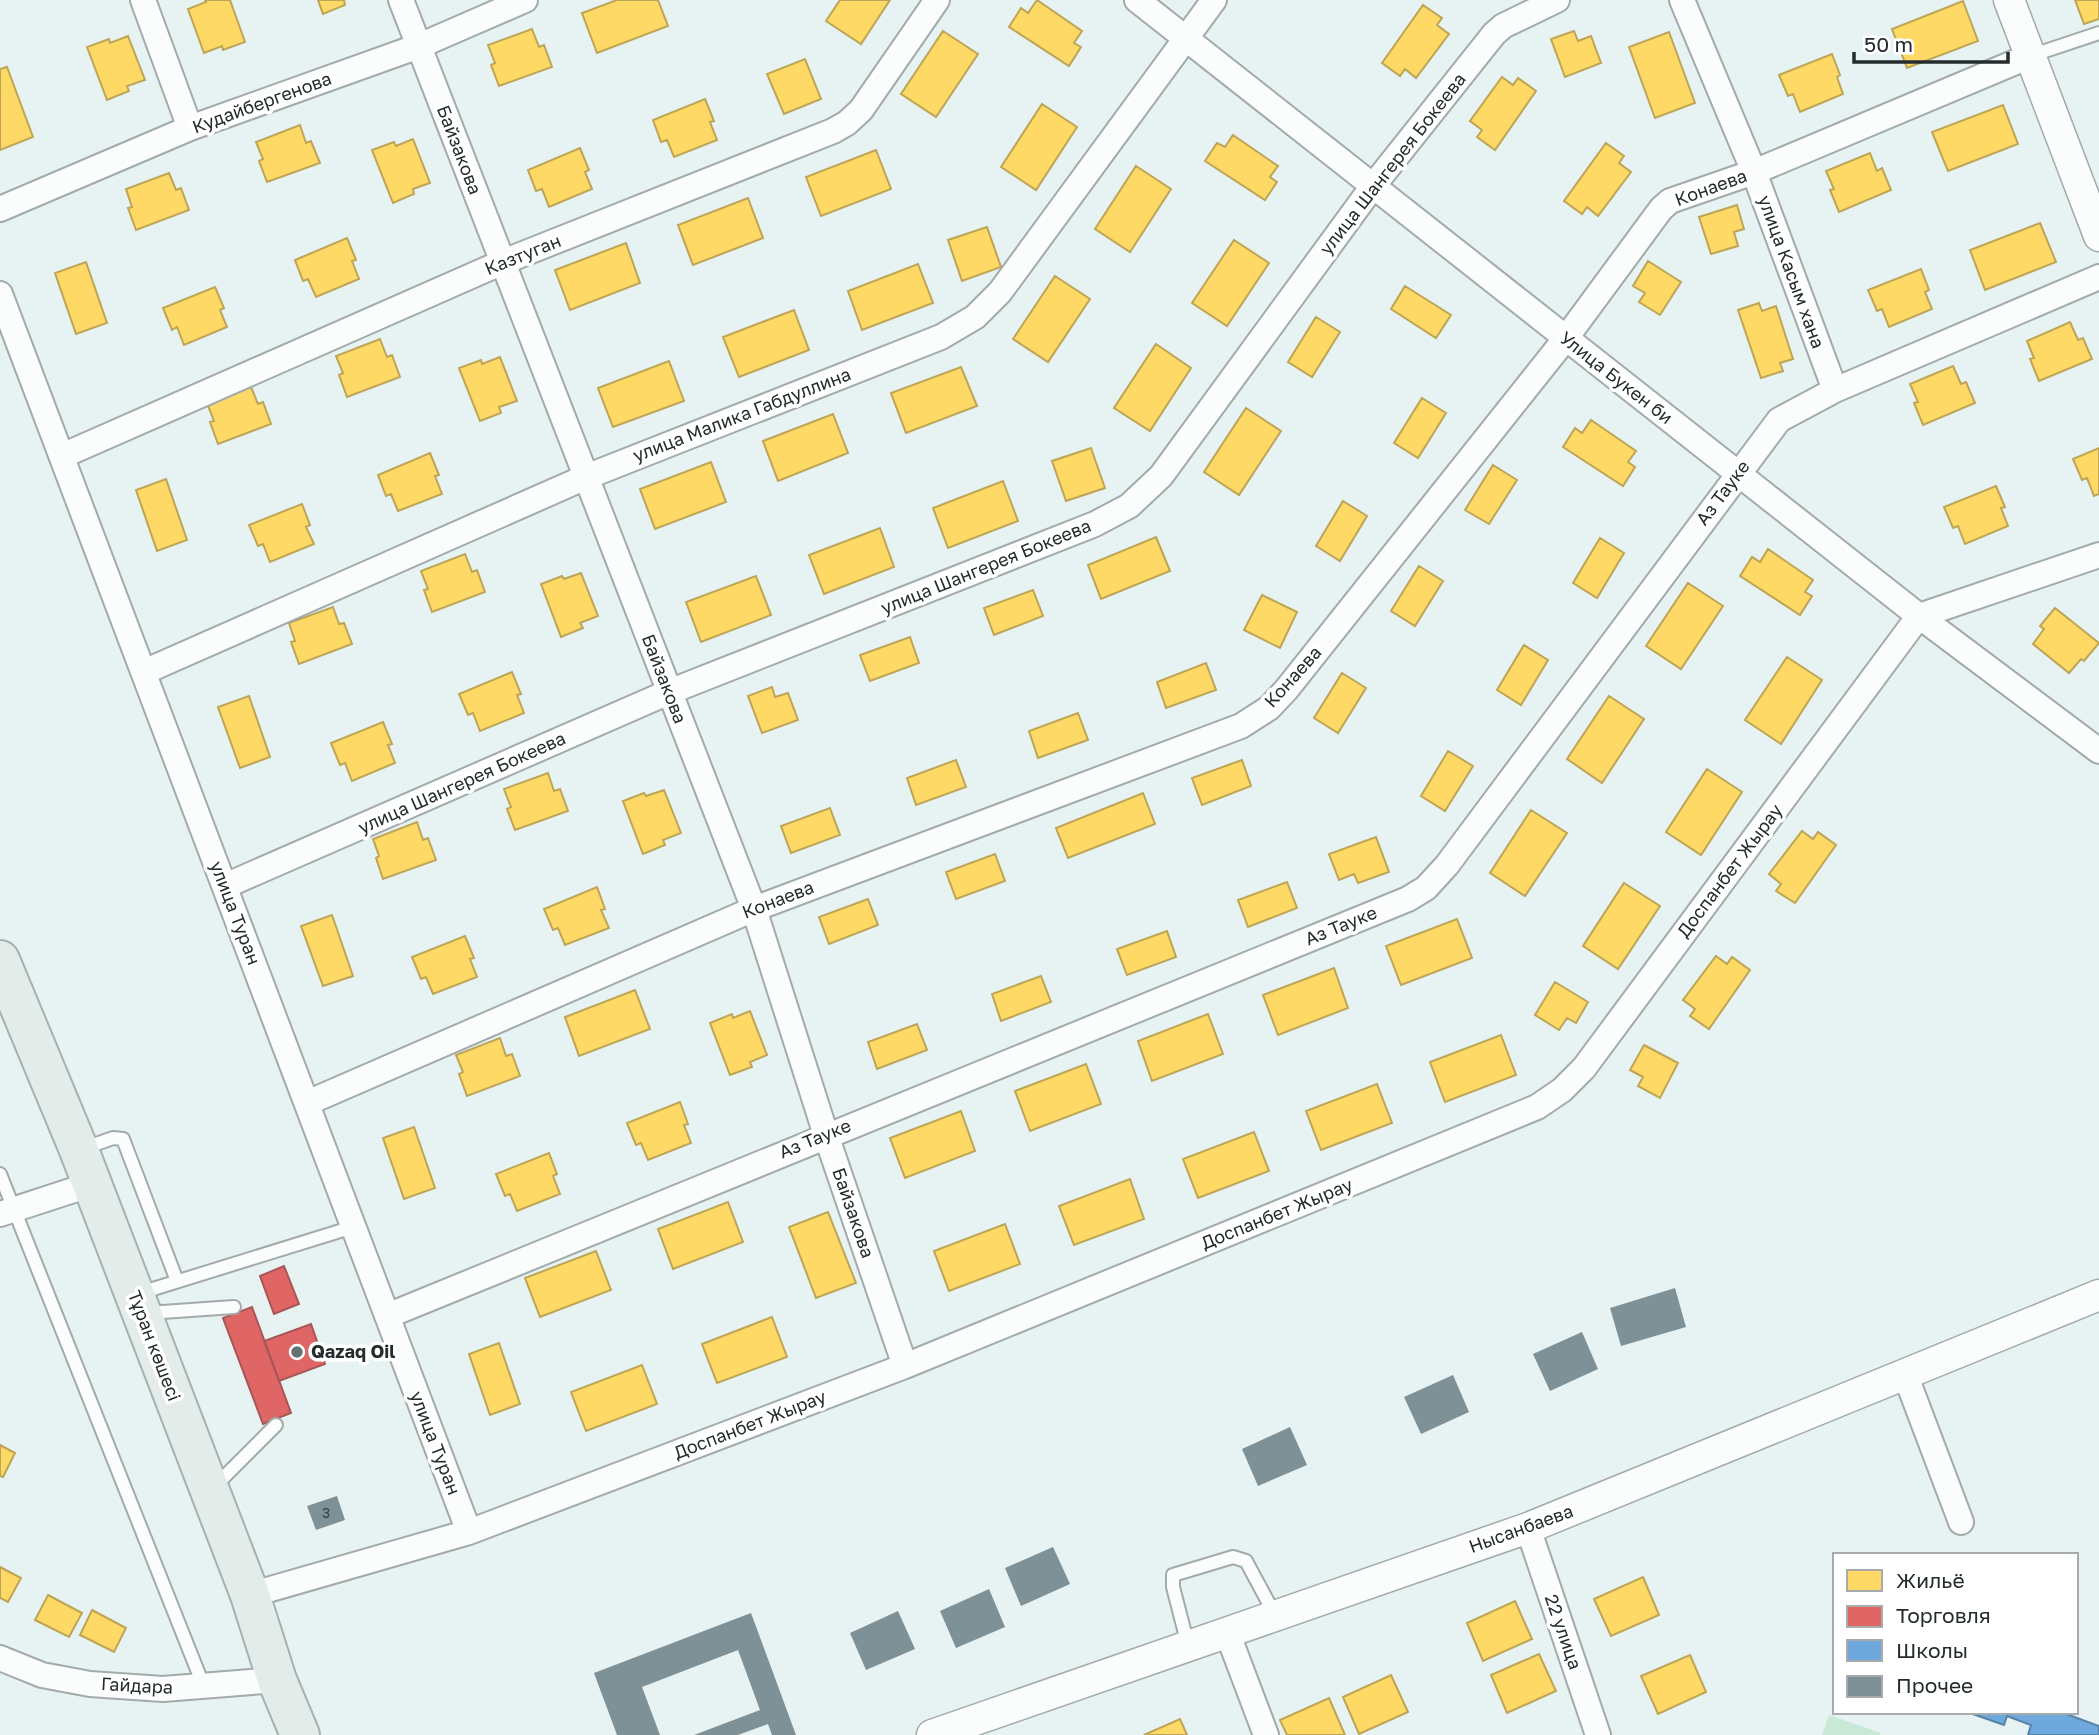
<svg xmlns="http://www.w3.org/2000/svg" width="2099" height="1735" viewBox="0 0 2099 1735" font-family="'Golos Text',sans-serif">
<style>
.green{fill:#cae8d6}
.homes{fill:#ffd966;stroke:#bda555;stroke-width:2}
.shops{fill:#e06666;stroke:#a85555;stroke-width:2}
.schools{fill:#6fa8dc;stroke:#5883a8;stroke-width:2}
.building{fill:#7d9196}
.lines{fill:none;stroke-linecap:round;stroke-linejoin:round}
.service-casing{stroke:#a2aaab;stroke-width:16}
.minor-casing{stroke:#a2aaab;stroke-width:28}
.tertiary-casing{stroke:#a2aaab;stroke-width:33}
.primary-casing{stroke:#a1b2b0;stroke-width:42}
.service{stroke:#fbfdfd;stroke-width:12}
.minor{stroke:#fbfdfd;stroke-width:24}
.tertiary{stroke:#fbfdfd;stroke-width:30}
.primary{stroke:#e4ecea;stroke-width:38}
.poi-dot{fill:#687172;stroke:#fff;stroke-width:2.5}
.labels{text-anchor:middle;stroke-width:7;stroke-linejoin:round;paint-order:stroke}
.number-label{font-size:14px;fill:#3a4547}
.street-label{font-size:18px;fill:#242c2d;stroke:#fff}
.poi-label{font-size:18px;font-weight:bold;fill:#242c2d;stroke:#fff;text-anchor:start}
</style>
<rect width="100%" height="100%" fill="#e7f2f3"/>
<!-- green -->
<path class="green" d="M1829,1715L1881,1733L1880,1735H1822Z"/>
<!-- homes -->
<path class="homes" d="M205,0H230L245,42L223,50L222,46L204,53L188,9L206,2Z
M318,0H344L345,5L323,14Z
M617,0H658L668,26L597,53L582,13Z
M840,0H890L861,44L826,21Z
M1037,0L1082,31L1074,43L1081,47L1069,66L1009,27L1021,8L1028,13Z
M2075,0H2099V19L2084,24Z
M1963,1L1978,41L1907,68L1892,29Z
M1423,5L1442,18L1437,25L1449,34L1416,78L1405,69L1400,76L1382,63Z
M532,29L539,47L544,45L552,67L499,86L491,65L495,63L488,45Z
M943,31L978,54L936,117L901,94Z
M1574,31L1578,41L1591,36L1601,63L1565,77L1551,39Z
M1669,32L1695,103L1655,118L1629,47Z
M128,36L145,80L127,86L129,91L107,100L87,47L109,39L110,43Z
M1832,54L1840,75L1837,77L1843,94L1800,112L1793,94L1788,96L1779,75Z
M805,59L821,99L784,114L767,74Z
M7,67L33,137L0,150V69Z
M1502,77L1513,85L1518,78L1536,91L1495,150L1477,137L1482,130L1470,121Z
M705,99L714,121L710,122L717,140L674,157L667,140L661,142L653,120Z
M1042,104L1077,127L1036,190L1001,167Z
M2003,105L2018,144L1948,171L1932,132Z
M300,125L306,143L311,141L320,163L267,182L259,161L263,159L256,142Z
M1233,135L1278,166L1270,177L1277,182L1265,200L1205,161L1217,143L1225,147Z
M413,139L430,183L413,189L414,194L393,203L372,150L394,142L396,146Z
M1606,143L1624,156L1619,163L1631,172L1598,216L1587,207L1582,214L1564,201Z
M580,148L589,170L585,172L592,189L549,207L542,189L536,191L528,170Z
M876,150L891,189L821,216L806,177Z
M1870,153L1877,171L1882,168L1891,190L1839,212L1830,190L1834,189L1826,171Z
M1136,166L1171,189L1130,252L1095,229Z
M169,173L176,190L181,188L189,210L136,230L128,208L132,207L126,189Z
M748,198L763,238L693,265L678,225Z
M1737,205L1744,229L1734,232L1738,246L1711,254L1699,217Z
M2040,223L2056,262L1985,290L1970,250Z
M987,227L1001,267L962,281L948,240Z
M347,238L356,260L352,261L359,279L316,297L308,279L303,281L295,260Z
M1234,240L1269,263L1227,326L1192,303Z
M626,243L640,283L570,310L555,270Z
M1648,261L1681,282L1660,315L1639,302L1645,293L1633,286Z
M86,262L107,323L76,334L55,273Z
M918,264L933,303L862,330L848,291Z
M1921,269L1929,290L1925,292L1932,309L1889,327L1882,309L1877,311L1868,290Z
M1055,276L1090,299L1048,362L1013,339Z
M1405,286L1451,315L1436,338L1391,309Z
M215,287L224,308L220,310L227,327L184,345L177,327L172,330L163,308Z
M1759,303L1762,311L1776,306L1793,359L1780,363L1783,371L1761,378L1738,310Z
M794,310L809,350L739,377L723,337Z
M1316,317L1340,332L1312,377L1288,362Z
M2070,322L2078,340L2083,338L2092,359L2039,381L2030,359L2034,358L2027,341Z
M380,339L387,357L392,355L400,377L347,397L339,375L343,373L336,356Z
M1156,344L1191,368L1150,431L1114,408Z
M500,357L517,401L499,407L501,413L480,421L459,368L481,360L482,364Z
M669,361L684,401L613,427L598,388Z
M1953,366L1961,384L1966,382L1975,403L1923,425L1914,403L1918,402L1910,384Z
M961,367L977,406L906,433L891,393Z
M251,387L258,404L263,402L271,424L218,444L210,422L214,421L207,403Z
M1422,398L1446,413L1418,458L1394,443Z
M1246,408L1281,431L1239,495L1204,472Z
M833,414L848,453L778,481L763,441Z
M1591,420L1636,451L1628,462L1635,467L1623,486L1563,447L1575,428L1582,433Z
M1091,448L1105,488L1066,501L1052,461Z
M2099,448V494L2094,496L2087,478L2082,480L2073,459Z
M430,453L439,475L435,476L442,494L398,511L391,494L386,496L378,475Z
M711,462L726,502L655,529L640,489Z
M1493,465L1517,480L1489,524L1465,510Z
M166,479L187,540L157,551L136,490Z
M1003,481L1018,521L948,548L933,508Z
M1996,486L2005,507L2001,508L2008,526L1965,544L1958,526L1953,528L1944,507Z
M1343,501L1367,516L1340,561L1316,546Z
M302,504L310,525L306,527L314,544L270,562L263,544L258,546L249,525Z
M880,528L894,567L824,594L809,555Z
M1156,537L1170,571L1101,599L1088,565Z
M1600,538L1624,553L1597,598L1573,583Z
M1768,549L1813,580L1805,592L1812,596L1800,615L1740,576L1752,557L1760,562Z
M465,554L472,572L477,570L485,592L432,612L424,590L428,589L421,571Z
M1419,566L1443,581L1415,626L1391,611Z
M581,573L598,616L580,623L583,628L561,637L541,584L562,576L564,579Z
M756,576L771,615L701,642L686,602Z
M1688,583L1723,606L1681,669L1646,646Z
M1033,590L1043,616L994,635L984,608Z
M1262,595L1297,612L1280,648L1244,630Z
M333,607L339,624L344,623L352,644L299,664L291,642L295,641L289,623Z
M2055,608L2099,643L2084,661L2081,659L2069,673L2033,644L2044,629L2040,626Z
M910,637L919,663L870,681L860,655Z
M1524,645L1548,660L1521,705L1497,690Z
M1787,657L1822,680L1781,744L1745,720Z
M1206,663L1216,690L1166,708L1157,682Z
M512,672L521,694L517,695L524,713L480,731L473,713L468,715L459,694Z
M1342,673L1366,688L1338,733L1314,718Z
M772,687L775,697L788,693L798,720L762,733L748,696Z
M249,696L270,757L240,768L218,707Z
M1609,696L1644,719L1602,783L1567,759Z
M1078,713L1088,740L1038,758L1029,731Z
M383,722L392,744L388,745L395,763L352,781L345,763L340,765L331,743Z
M1448,751L1473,766L1445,811L1421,796Z
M956,760L966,787L916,805L907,778Z
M1242,760L1251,786L1202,805L1192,778Z
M1707,769L1742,792L1701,855L1666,832Z
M548,773L554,791L560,789L568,811L515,830L507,809L511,807L504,789Z
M664,790L681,833L663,840L665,845L643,854L623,801L644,793L646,796Z
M1143,793L1155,824L1068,858L1056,828Z
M830,808L840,835L791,853L781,826Z
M1531,810L1567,833L1525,896L1490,873Z
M417,822L423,840L428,838L436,860L383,879L376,858L379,856L373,839Z
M1802,831L1813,839L1818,832L1836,845L1795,903L1776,891L1781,884L1769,874Z
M1376,837L1389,872L1358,883L1354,874L1339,880L1329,854Z
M995,854L1005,881L956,899L946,872Z
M1287,882L1297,908L1248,927L1238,900Z
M1624,883L1660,906L1618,969L1583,946Z
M597,887L605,909L601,910L609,928L565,945L558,928L553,930L544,909Z
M868,899L878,925L829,944L819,917Z
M332,915L353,976L323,986L301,926Z
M1457,919L1472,958L1401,985L1386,946Z
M1167,931L1176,957L1127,975L1117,949Z
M465,936L474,958L470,959L477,977L433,994L426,977L421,979L412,957Z
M1716,956L1727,964L1732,957L1750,970L1709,1029L1690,1016L1695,1009L1683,1000Z
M1334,968L1348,1008L1278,1035L1263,995Z
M1041,976L1051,1002L1001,1021L992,994Z
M1555,982L1588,1002L1576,1023L1567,1018L1559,1030L1535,1015Z
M635,990L650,1029L579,1056L565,1017Z
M750,1011L767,1055L750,1062L752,1067L730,1075L710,1023L732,1014L733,1018Z
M1208,1014L1223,1054L1152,1081L1138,1041Z
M917,1024L927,1050L877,1069L868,1042Z
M1501,1035L1516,1075L1445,1102L1430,1062Z
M500,1038L506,1056L512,1054L520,1076L467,1096L459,1074L463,1072L456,1055Z
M1644,1045L1678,1063L1660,1098L1638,1086L1643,1077L1630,1070Z
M1086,1064L1101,1104L1030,1131L1015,1091Z
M1377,1084L1392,1123L1321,1150L1306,1111Z
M680,1102L688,1124L684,1125L691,1143L648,1160L641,1143L636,1145L627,1123Z
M961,1111L975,1151L905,1178L890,1138Z
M414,1127L435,1188L404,1199L383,1138Z
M1254,1132L1269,1171L1198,1198L1183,1159Z
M549,1153L557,1174L553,1176L560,1194L517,1211L510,1194L505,1196L496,1174Z
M1130,1179L1144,1219L1074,1245L1059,1206Z
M728,1202L743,1242L673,1269L658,1229Z
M828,1212L856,1283L816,1298L789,1227Z
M1005,1224L1020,1264L949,1291L934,1251Z
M596,1251L611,1290L540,1317L525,1278Z
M772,1317L787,1357L717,1383L702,1344Z
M499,1343L520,1404L490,1415L469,1354Z
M642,1365L657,1404L586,1431L571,1392Z
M0,1445L15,1453L3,1477L0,1476Z
M0,1567L21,1578L8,1602L0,1598Z
M1643,1577L1659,1615L1611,1636L1594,1599Z
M48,1595L82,1613L69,1637L35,1620Z
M1515,1601L1532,1639L1483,1661L1467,1623Z
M92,1610L126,1628L114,1652L80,1635Z
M1539,1654L1556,1691L1507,1713L1491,1675Z
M1690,1655L1706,1692L1658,1714L1641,1676Z
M1391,1675L1408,1712L1359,1734L1343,1697Z
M1329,1698L1345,1735H1287L1280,1720Z
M1180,1719L1187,1735H1144Z"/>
<!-- shops -->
<path class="shops" d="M284,1266L299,1304L274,1314L260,1276Z
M252,1307L291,1413L263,1424L223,1318Z
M311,1324L325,1364L279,1381L264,1341Z"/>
<!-- schools -->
<path class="schools" d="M1967,1712H2061L2099,1726V1735H2028L2031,1725L2007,1716L2004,1725Z"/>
<!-- building -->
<path class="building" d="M1675,1288L1686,1327L1621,1346L1610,1308Z
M1582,1332L1598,1369L1550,1391L1533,1354Z
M1453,1375L1469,1412L1421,1434L1404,1397Z
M1290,1427L1307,1465L1258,1486L1242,1449Z
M337,1496L345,1520L316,1530L307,1506Z
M1053,1547L1070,1584L1021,1606L1005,1568Z
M989,1589L1005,1627L956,1648L940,1611Z
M898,1611L915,1649L866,1670L850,1633Z
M751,1613L796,1735H772L768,1724L738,1735H694L760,1710L738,1650L642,1687L660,1735H617L594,1673Z"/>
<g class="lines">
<defs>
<path id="service" d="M2030,56L2099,33
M82,1149L113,1138L123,1139L177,1281
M0,1174L204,1687
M140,1293L353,1227
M148,1313L234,1307
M215,1486L276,1425
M1188,1645L1173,1587V1575L1233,1557L1246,1561L1275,1615"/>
<path id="minor" d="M143,0L190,128
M401,0L754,909L826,1135L905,1366
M1137,0L1919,616L2099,751
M1682,0L1754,172L1835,390
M0,209L190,128L419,46L525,0
M0,294L469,1532
M62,456L503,262L833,131L847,123L861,110L937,0
M144,672L586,477L941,337L975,317L1000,292L1214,0
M225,886L669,692L1095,524L1129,506L1161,476L1373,186L1494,34L1503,26L1557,0
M307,1103L754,909L1241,726L1269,708L1286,690L1566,338L1661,209L1670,201L1754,172L2030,56
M0,1214L92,1184
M387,1316L1408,899L1426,888L1447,865L1779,420L1835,390L2099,277
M1905,1374L1961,1522
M1528,1528L1598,1735
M250,1595L469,1532L905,1366L1537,1107L1562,1090L1584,1068L1919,616L2099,555
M1227,1632L1266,1735
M0,1658L42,1675L90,1684L163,1689L277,1680"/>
<path id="tertiary" d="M2009,0L2099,236
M932,1735L1528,1528L2099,1295"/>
<path id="primary" d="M0,960L79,1150L250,1595L277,1680L300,1735"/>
</defs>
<!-- service casing -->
<use href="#service" class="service-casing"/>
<!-- minor casing -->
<use href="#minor" class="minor-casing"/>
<!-- tertiary casing -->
<use href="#tertiary" class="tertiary-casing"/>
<!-- primary casing -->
<use href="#primary" class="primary-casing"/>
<!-- service -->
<use href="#service" class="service"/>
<!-- minor -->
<use href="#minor" class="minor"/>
<!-- tertiary -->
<use href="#tertiary" class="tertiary"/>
<!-- primary -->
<use href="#primary" class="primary"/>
</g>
<!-- markers -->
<circle class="poi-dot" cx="297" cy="1352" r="7"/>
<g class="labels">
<!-- number labels -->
<g class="number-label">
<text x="326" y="1518">3</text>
</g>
<!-- street labels -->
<g class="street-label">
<text transform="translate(262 103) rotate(-20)" y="6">Кудайбергенова</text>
<text transform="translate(459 150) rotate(69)" y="6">Байзакова</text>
<text transform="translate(1393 164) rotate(-52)" y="6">улица Шангерея Бокеева</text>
<text transform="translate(1711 188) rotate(-20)" y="6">Конаева</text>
<text transform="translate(523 255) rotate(-22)" y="6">Казтуган</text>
<text transform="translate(1791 272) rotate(70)" y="6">улица Касым хана</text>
<text transform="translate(1616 378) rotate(38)" y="6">Улица Букен би</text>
<text transform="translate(742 415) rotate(-21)" y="6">улица Малика Габдуллина</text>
<text transform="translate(1723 493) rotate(-53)" y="6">Аз Тауке</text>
<text transform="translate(986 567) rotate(-22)" y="6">улица Шангерея Бокеева</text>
<text transform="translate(1293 677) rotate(-48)" y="6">Конаева</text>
<text transform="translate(664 679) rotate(69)" y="6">Байзакова</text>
<text transform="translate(462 783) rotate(-24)" y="6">улица Шангерея Бокеева</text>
<text transform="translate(1730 871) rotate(-53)" y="6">Доспанбет Жырау</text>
<text transform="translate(778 900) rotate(-21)" y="6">Конаева</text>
<text transform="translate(235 913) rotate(69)" y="6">улица Туран</text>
<text transform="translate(1341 926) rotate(-22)" y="6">Аз Тауке</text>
<text transform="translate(815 1139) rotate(-22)" y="6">Аз Тауке</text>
<text transform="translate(853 1213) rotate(71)" y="6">Байзакова</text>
<text transform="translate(1277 1214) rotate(-22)" y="6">Доспанбет Жырау</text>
<text transform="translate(154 1346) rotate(69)" y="6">Тұран көшесі</text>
<text transform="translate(750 1425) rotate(-21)" y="6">Доспанбет Жырау</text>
<text transform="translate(435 1443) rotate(69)" y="6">улица Туран</text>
<text transform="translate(1521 1529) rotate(-20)" y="6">Нысанбаева</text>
<text transform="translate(1563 1632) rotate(71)" y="6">22 улица</text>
<text transform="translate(137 1686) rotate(3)" y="6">Гайдара</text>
</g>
<!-- poi labels -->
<g class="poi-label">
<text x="311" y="1358">Qazaq Oil</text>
</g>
</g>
<!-- legend -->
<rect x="1833" y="1553" width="245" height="161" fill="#ffffff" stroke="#a7abab" stroke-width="2"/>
<rect x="1847" y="1570" width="35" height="21" fill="#ffd966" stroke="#a7abab" stroke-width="2"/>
<text x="1896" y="1588" font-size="21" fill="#242c2d">Жильё</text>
<rect x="1847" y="1606" width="35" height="21" fill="#e06666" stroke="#a7abab" stroke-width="2"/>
<text x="1896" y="1623" font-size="21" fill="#242c2d">Торговля</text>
<rect x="1847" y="1640" width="35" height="21" fill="#6fa8dc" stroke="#a7abab" stroke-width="2"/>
<text x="1896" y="1658" font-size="21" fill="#242c2d">Школы</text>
<rect x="1847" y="1676" width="35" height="21" fill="#7d9196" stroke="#a7abab" stroke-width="2"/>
<text x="1896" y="1693" font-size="21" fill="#242c2d">Прочее</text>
<!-- scale -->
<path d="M1854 52v10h154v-10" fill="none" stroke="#242c2d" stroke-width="3.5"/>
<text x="1864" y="52" font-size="21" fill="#242c2d" stroke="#ffffff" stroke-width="5" paint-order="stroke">50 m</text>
</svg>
